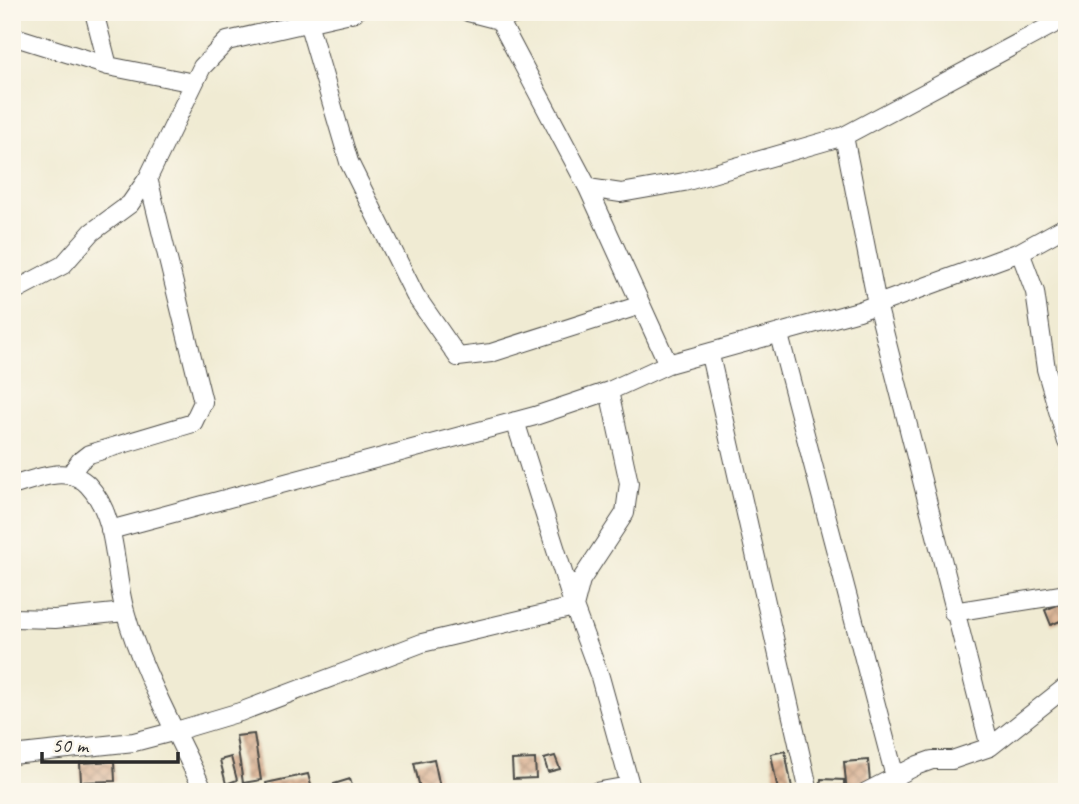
<svg xmlns="http://www.w3.org/2000/svg" width="1079" height="804" viewBox="0 0 1079 804" font-family="Caveat,sans-serif">
<style>
.building{fill:url(#building-cross-hatch)}
.lines{fill:none;stroke-linecap:round;stroke-linejoin:round}
.minor-casing{stroke:#494844;stroke-width:20}
.minor{stroke:#fff;stroke-width:18}
</style>
<defs>
<pattern id="building-cross-hatch" width="8" height="8" patternUnits="userSpaceOnUse" patternTransform="scale(1.75)"><rect width="8" height="8" fill="#dbb495"/><path d="M0 0l8 8M0 8l8-8" fill="none" stroke="#b2937a"/></pattern>
</defs>
<rect width="100%" height="100%" fill="#fbf7ec"/>
<filter id="ink" filterUnits="userSpaceOnUse"><feTurbulence type="fractalNoise" baseFrequency=".0143" numOctaves="2"/><feDisplacementMap in="SourceGraphic" scale="14" xChannelSelector="R" yChannelSelector="G"/><feConvolveMatrix kernelMatrix="1 2 1 2 8 2 1 2 1" color-interpolation-filters="sRGB"/></filter>
<filter id="wash" filterUnits="userSpaceOnUse"><feTurbulence type="fractalNoise" baseFrequency=".00686" numOctaves="4" result="noise"/><feDisplacementMap in="SourceGraphic" scale="28" xChannelSelector="R" yChannelSelector="G"/><feGaussianBlur stdDeviation="1.57" result="paint"/><feColorMatrix in="noise" values="0 0 0 0 0 0 0 0 0 0 0 0 0 0 0 0 0 1.4 0 .05"/><feComposite in="paint" operator="in"/></filter>
<g filter="url(#wash)">
<rect width="100%" height="100%" fill="#f0ebd3"/>
<g id="blocks">
<!-- building -->
<path class="building" d="M1067,601V618L1051,625L1045,610Z
M254,734L261,780L243,783L236,736Z
M785,751L792,788L778,791L771,754Z
M555,756L560,769L548,772L544,759Z
M231,757L237,780L226,784L220,760Z
M434,759L441,792H421L414,763Z
M535,759L536,778L513,779L512,760Z
M868,760L871,792H847L844,762Z
M114,761L115,781L81,782L80,763Z
M308,774L312,789L268,792L266,783Z
M350,779L354,792H336L334,784Z
M821,779L844,780V792H820Z"/>
</g>
</g>
<g filter="url(#ink)">
<use href="#blocks" fill-opacity="0" stroke="#494844" stroke-width="2"/>
<g class="lines">
<defs>
<path id="minor" d="M94,12L108,66
M305,12L349,162L415,295L458,357L491,353L641,305
M468,12L495,19L526,12
M495,12L588,188L668,364
M12,36L108,66L194,83
M844,136L877,304L990,747
M588,188L621,193L684,182L844,136L1067,17
M1020,252L1035,292L1046,369L1067,442
M12,292L63,265L92,232L130,204L148,178L202,67L227,41L355,12
M779,335L895,777
M710,355L809,792
M515,421L574,607L600,677L632,792
M70,475L80,461L89,454L193,423L203,402L148,178
M12,486C35,479 68,464 88,485C119,518 113,570 125,611C140,668 179,737 204,792
M110,530L535,416L609,391L668,364L859,311L1020,252L1067,226
M574,607L581,580L625,513L629,483L609,391
M953,612L1067,594
M12,618L55,619L125,612
M12,755L134,742L176,731L240,712L422,643L574,607
M595,792L629,786
M866,792L918,765L932,760H952L990,747L1067,686"/>
</defs>
<!-- minor casing -->
<use href="#minor" class="minor-casing"/>
<!-- minor -->
<use href="#minor" class="minor"/>
</g>
</g>
<!-- margin -->
<rect width="1079" height="804" fill="none" stroke="#fbf7ec" stroke-width="42"/>
<!-- scale -->
<path d="M42 752v10h136v-10" fill="none" stroke="#2b2b2b" stroke-width="3.5"/>
<text x="52" y="752" font-size="21" fill="#2b2b2b" stroke="#fbf7ec" stroke-width="5" paint-order="stroke">50 m</text>
</svg>
